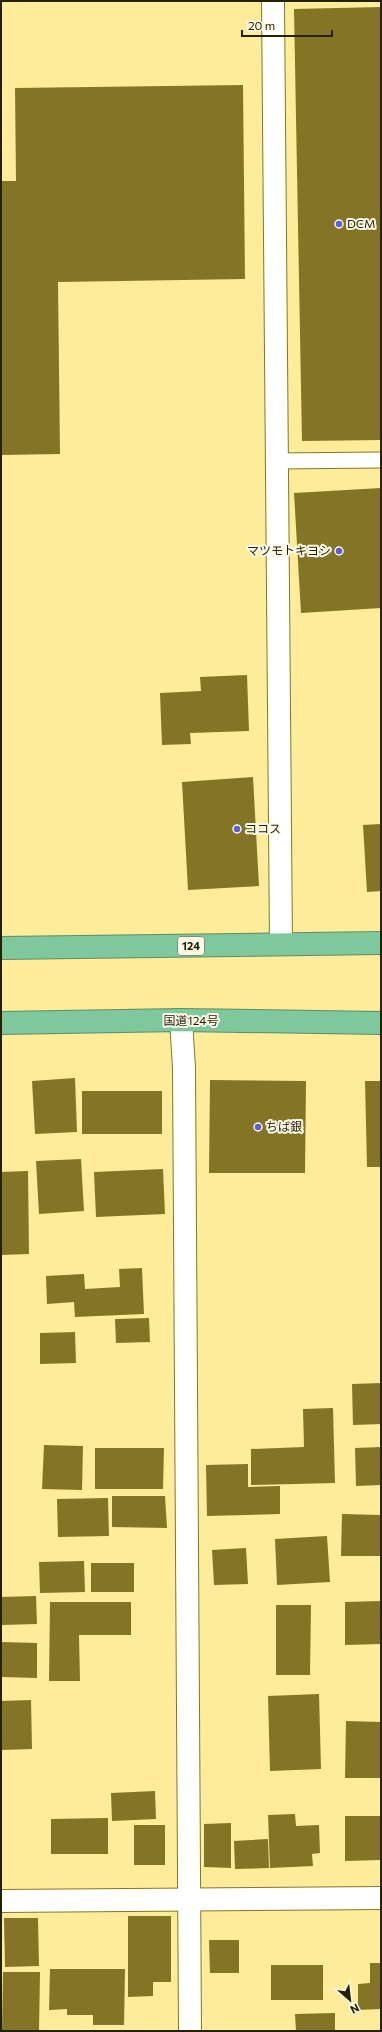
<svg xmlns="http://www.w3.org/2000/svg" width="382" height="2032" viewBox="0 0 382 2032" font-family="Commissioner,'Noto Sans JP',sans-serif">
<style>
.building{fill:#847425}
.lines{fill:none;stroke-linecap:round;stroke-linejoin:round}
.lane-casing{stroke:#877721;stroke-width:17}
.street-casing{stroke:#877721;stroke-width:24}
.secondary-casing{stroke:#877721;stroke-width:24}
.highway-casing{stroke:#608c66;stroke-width:24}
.lane{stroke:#fff;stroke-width:15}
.street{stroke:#fff;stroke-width:22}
.secondary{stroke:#fff;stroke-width:22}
.highway{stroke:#7fc79d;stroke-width:22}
.poi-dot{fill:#5c5ed6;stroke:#fcf9e9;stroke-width:1.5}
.labels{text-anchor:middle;stroke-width:4;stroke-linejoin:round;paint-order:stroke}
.shield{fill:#fcf9e9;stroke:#666046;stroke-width:1}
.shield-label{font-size:11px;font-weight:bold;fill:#261f00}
.poi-label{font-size:12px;fill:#261f00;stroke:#fcf9e9;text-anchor:start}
.street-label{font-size:12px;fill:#261f00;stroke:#fcf9e9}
</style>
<rect width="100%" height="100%" fill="#fdec99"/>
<!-- building -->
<path class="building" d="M381,7V440L302,441L294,9Z
M243,85L245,279L58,282L60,454L1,455V181H16L15,88Z
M381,488V608L301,613L294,493Z
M247,675L249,731L190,733L191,744L162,745L160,693L201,691L200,677Z
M253,777L259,886L188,890L182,782Z
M381,824V891L367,892L363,825Z
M75,1078L77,1132L35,1134L32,1081Z
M210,1080L306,1081L305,1173H209Z
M365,1081H381V1167H367Z
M82,1091H162V1134H82Z
M81,1159L84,1211L39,1214L36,1161Z
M163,1169L165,1214L96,1217L94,1172Z
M28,1171L29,1254L1,1255V1172Z
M142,1268L144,1314L75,1317L74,1302L47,1304L46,1276L84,1274L85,1289L120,1287L119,1269Z
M149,1318L150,1342L116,1343L115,1319Z
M75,1332L76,1363L40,1364V1333Z
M381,1383V1424L353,1425L352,1384Z
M333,1408L335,1483L251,1485V1449L304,1447L303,1409Z
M44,1445L83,1446L82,1490L42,1489Z
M381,1447V1485L356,1486L355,1448Z
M95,1448H164L163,1489H95Z
M248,1464V1487L280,1486V1514L207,1516L206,1465Z
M112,1496H165L167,1528L112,1527Z
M108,1498L109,1536L58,1537L57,1499Z
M342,1514L381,1515V1556H341Z
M327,1536L330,1582L277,1585L275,1539Z
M246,1548L248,1584L214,1585L212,1550Z
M84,1561L85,1592L40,1593L39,1562Z
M91,1563H134V1592H91Z
M36,1596L37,1624L1,1625V1597Z
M381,1601V1644L345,1645V1602Z
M50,1602H131V1635H79L80,1681H49Z
M276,1605H311L310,1675H276Z
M1,1642L37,1643V1678L1,1677Z
M319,1694L321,1769L270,1771L268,1696Z
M31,1700L32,1749L1,1750V1701Z
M346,1721L381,1722V1778H345Z
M155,1791L156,1819L112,1821L111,1793Z
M295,1814L296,1826L319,1825L320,1853L312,1854L313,1866L270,1868L268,1815Z
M345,1816H381V1860L345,1861Z
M108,1818V1854H51V1819Z
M231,1823V1868L204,1867V1824Z
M134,1825H165V1865H134Z
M268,1839L269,1868L235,1869L234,1841Z
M128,1916H171V1982H153V1996L128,1997Z
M4,1918H38L39,1966L5,1967Z
M209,1940H239V1973H210Z
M370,1963H381V2009L358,2010V1984L370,1983Z
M271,1965H323V2000H271Z
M50,1969H125L124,2025H93V2015H67V2009L49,2010Z
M3,1972H40L39,2031H2Z
M335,2013V2031H296L295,2014Z"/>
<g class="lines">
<defs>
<path id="lane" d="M277,461L381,460"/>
<path id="street" d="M273,1L281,944
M181,1020L184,1068L190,2031"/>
<path id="secondary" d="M1,1901L381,1898"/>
<path id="highway" d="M1,948L381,943
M1,1023L181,1020L381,1023"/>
</defs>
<!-- lane casing -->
<use href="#lane" class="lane-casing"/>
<!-- street casing -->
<use href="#street" class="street-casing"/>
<!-- secondary casing -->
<use href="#secondary" class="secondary-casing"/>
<!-- highway casing -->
<use href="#highway" class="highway-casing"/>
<!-- lane -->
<use href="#lane" class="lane"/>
<!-- street -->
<use href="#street" class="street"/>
<!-- secondary -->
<use href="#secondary" class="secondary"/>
<!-- highway -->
<use href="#highway" class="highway"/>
</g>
<!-- markers -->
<g class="poi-dot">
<circle cx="339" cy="224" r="4"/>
<circle cx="339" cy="551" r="4"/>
<circle cx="237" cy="829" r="4"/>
<circle cx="258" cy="1127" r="4"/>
</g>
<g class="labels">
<!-- shield labels -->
<rect class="shield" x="178" y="937" width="26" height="18" rx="3"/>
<g class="shield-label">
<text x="191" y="950">124</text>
</g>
<!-- poi labels -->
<g class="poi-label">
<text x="347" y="228">DCM</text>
<text x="331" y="555" text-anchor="end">マツモトキヨシ</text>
<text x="245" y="833">ココス</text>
<text x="266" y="1131">ちば銀</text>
</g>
<!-- street labels -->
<g class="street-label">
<text x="191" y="1025">国道124号</text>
</g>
</g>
<!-- border -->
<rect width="382" height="2032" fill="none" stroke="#261f00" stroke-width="4"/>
<!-- north arrow -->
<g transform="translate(350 2000) rotate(152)" stroke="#fcf9e9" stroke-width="3" paint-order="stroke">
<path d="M0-3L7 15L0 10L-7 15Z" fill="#261f00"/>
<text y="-6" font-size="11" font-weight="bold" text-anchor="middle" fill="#261f00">N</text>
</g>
<!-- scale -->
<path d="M242 30v6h90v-6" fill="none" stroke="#261f00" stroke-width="2"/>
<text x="248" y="30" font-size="12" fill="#261f00" stroke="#fcf9e9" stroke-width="3" paint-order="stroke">20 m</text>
</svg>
